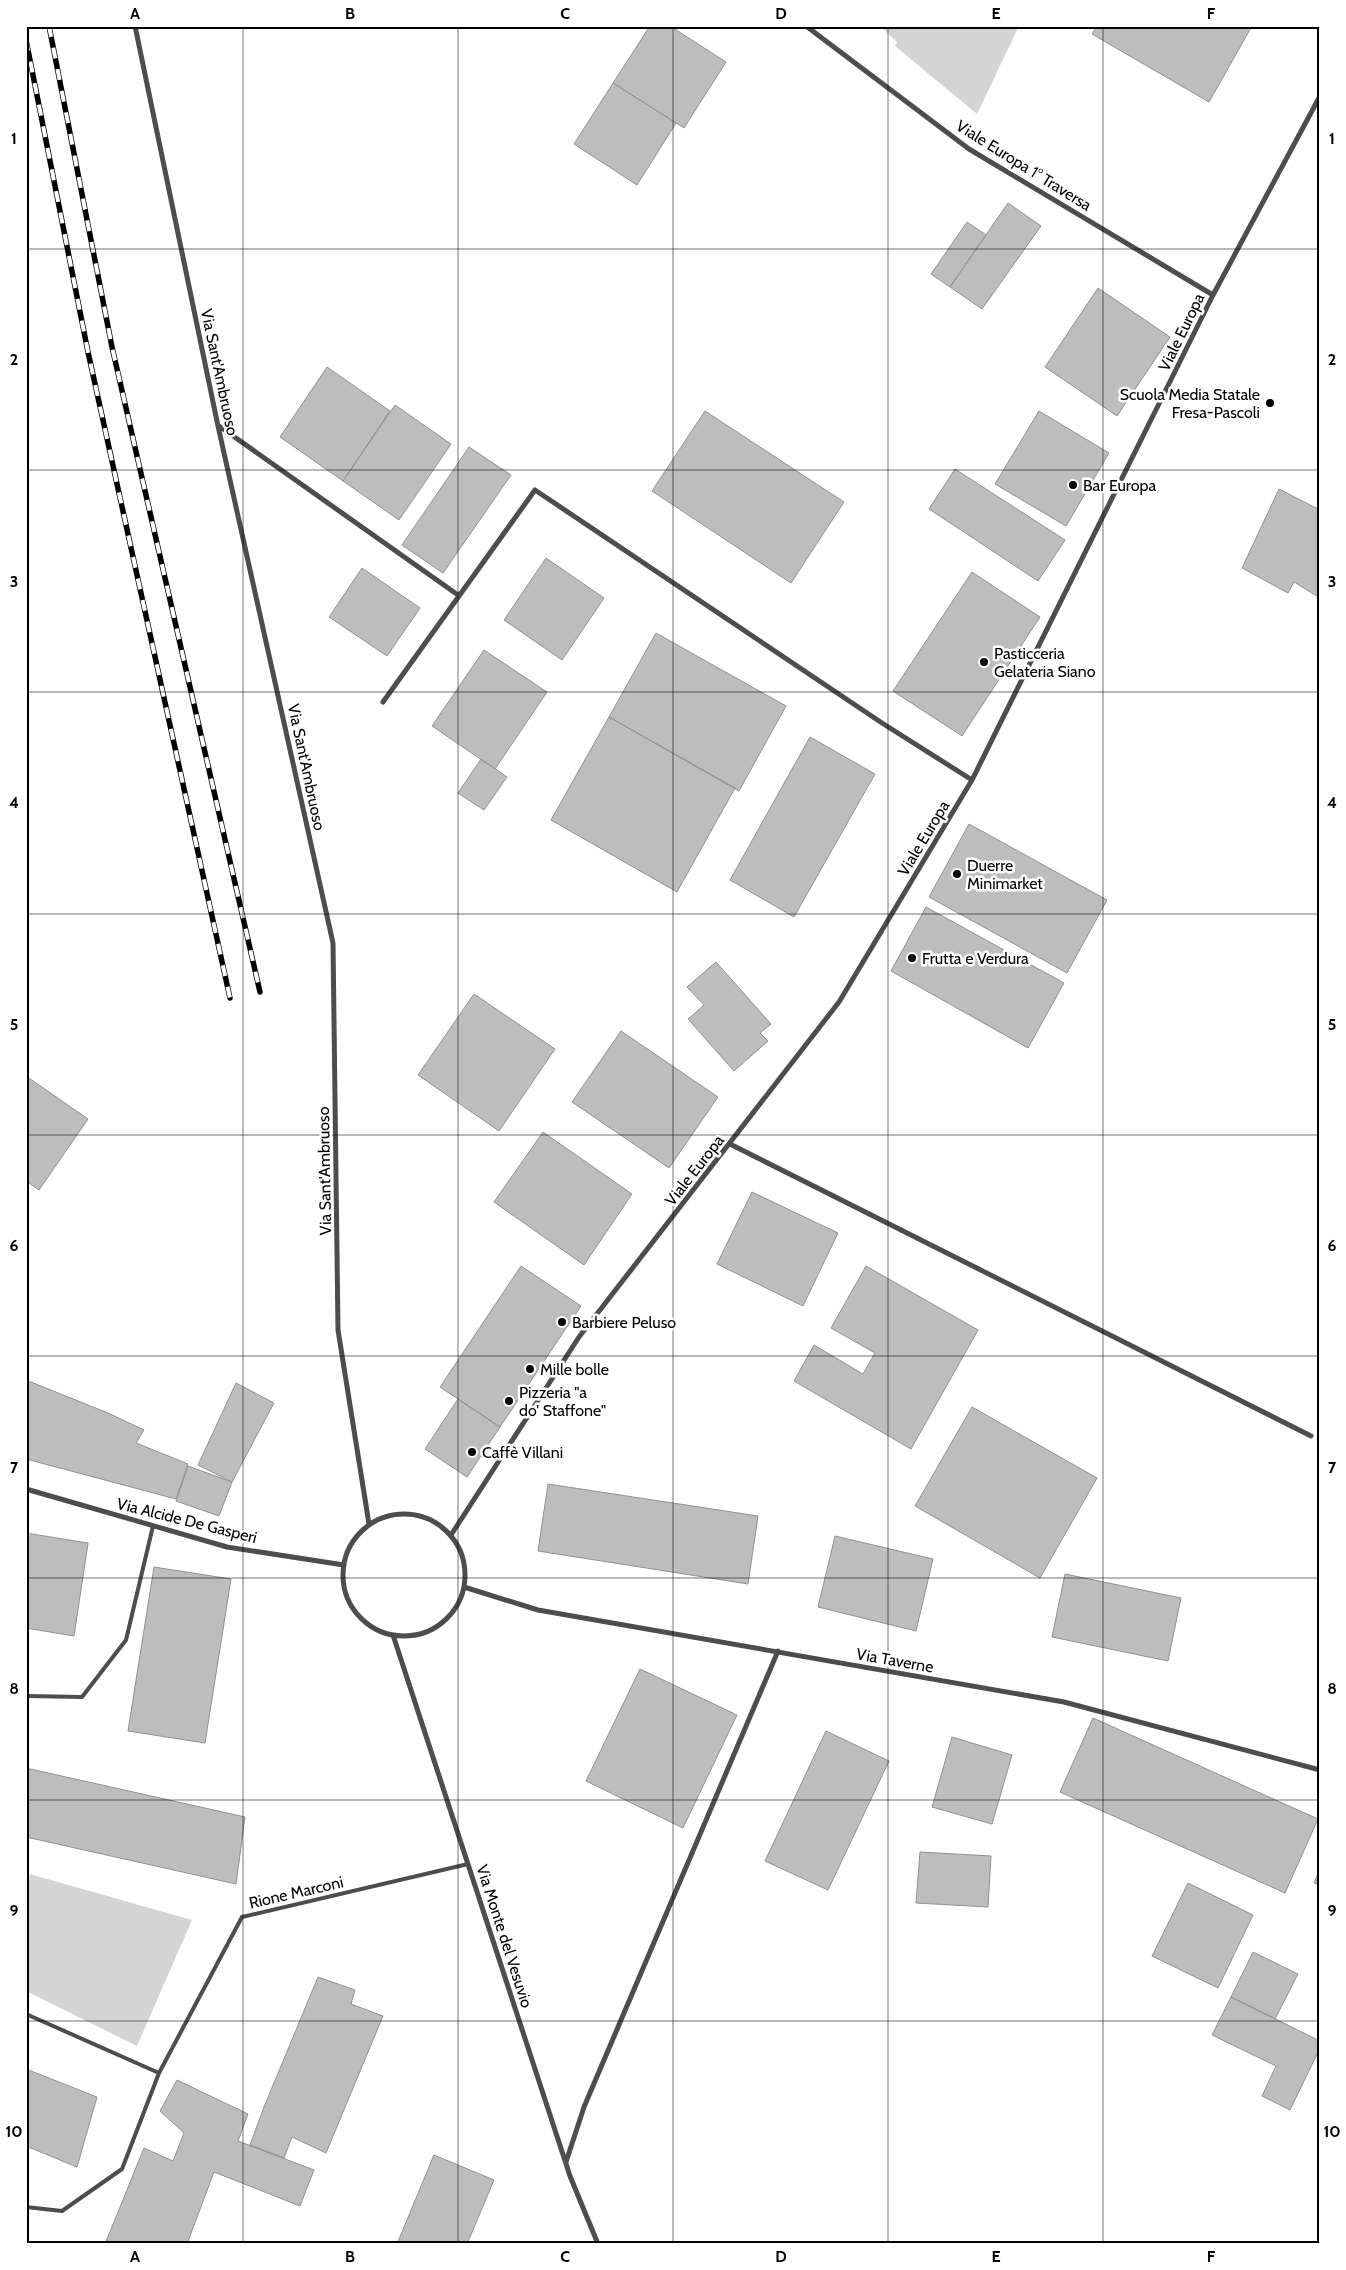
<svg xmlns="http://www.w3.org/2000/svg" width="1346" height="2270" viewBox="0 0 1346 2270" font-family="Cabin,sans-serif">
<style>
.green{fill:#d4d4d4}
.building{fill:#bdbdbd;stroke:#919191}
.lines{fill:none;stroke-linecap:round;stroke-linejoin:round}
.service{stroke:#4d4d4d;stroke-width:4}
.minor{stroke:#4d4d4d;stroke-width:5}
.rail-casing{stroke:#000;stroke-width:5.5}
.rail{stroke:#fff;stroke-width:4;stroke-dasharray:11;stroke-linecap:butt}
.grid{fill:none;stroke:#000;stroke-width:1;stroke-opacity:0.55}
.poi-dot{fill:#000;stroke:#fff;stroke-width:2}
.labels{text-anchor:middle;stroke-width:5;stroke-linejoin:round;paint-order:stroke}
.street-label{font-size:16px;fill:#000;stroke:#fff}
.poi-label{font-size:16px;fill:#000;stroke:#fff;text-anchor:start}
.neatline{fill:none;stroke:#000;stroke-width:2}
.grid-label{font-size:16px;text-anchor:middle;font-weight:bold;fill:#000}
</style>
<rect width="100%" height="100%" fill="#fff"/>
<!-- green -->
<path class="green" d="M880,26H1019L977,114L895,46L897,42Z
M26,1873L192,1920L137,2046L26,1991Z"/>
<!-- building -->
<path class="building" d="M650,26H670L726,62L684,128L613,83Z
M1097,26H1252L1209,102L1092,34Z
M613,83L676,123L637,185L574,144Z
M1008,203L1041,226L982,309L950,287Z
M967,222L986,235L950,287L931,274Z
M1098,288L1170,337L1117,416L1045,367Z
M327,367L390,411L343,481L280,437Z
M395,405L451,444L399,520L343,481Z
M705,411L844,502L791,583L652,491Z
M1039,411L1109,453L1066,526L995,484Z
M469,447L511,475L443,573L402,545Z
M955,469L1065,540L1038,581L929,509Z
M1279,489L1320,510V598L1294,582L1288,593L1242,568Z
M546,558L604,598L562,660L504,620Z
M362,568L420,608L387,656L329,617Z
M972,572L1040,617L962,736L893,691Z
M656,633L786,706L739,791L609,717Z
M484,650L547,692L495,769L432,726Z
M609,717L735,788L677,892L551,820Z
M810,737L875,774L794,917L730,880Z
M481,759L507,777L484,810L458,793Z
M969,824L1107,900L1067,973L929,897Z
M926,907L1064,983L1028,1048L891,971Z
M716,962L771,1024L760,1033L768,1041L734,1071L688,1019L704,1005L687,987Z
M474,994L555,1049L499,1131L418,1075Z
M621,1031L718,1097L669,1168L572,1102Z
M26,1076L88,1119L39,1190L26,1181Z
M543,1132L632,1194L584,1265L494,1202Z
M752,1192L838,1233L803,1306L717,1264Z
M521,1266L581,1306L500,1427L440,1387Z
M866,1266L978,1330L911,1449L794,1381L814,1345L863,1374L875,1353L831,1328Z
M26,1380L108,1413L144,1430L136,1443L188,1464L176,1499L26,1459Z
M236,1383L274,1403L232,1482L198,1465Z
M458,1399L500,1427L467,1477L425,1449Z
M972,1407L1097,1478L1040,1578L915,1506Z
M188,1466L232,1482L219,1516L176,1501Z
M548,1484L758,1516L748,1584L538,1551Z
M26,1533L88,1543L74,1636L26,1628Z
M835,1536L933,1559L916,1631L818,1607Z
M154,1567L231,1579L205,1743L128,1731Z
M1065,1574L1181,1598L1168,1661L1052,1637Z
M640,1669L737,1715L683,1828L586,1781Z
M1093,1718L1318,1819L1285,1893L1060,1792Z
M826,1731L889,1761L828,1890L765,1861Z
M952,1737L1012,1755L992,1824L932,1807Z
M26,1768L245,1817L236,1884L26,1837Z
M920,1852L991,1856L988,1907L916,1903Z
M1320,1869V1885L1314,1883Z
M1188,1883L1253,1915L1218,1988L1152,1956Z
M1253,1952L1298,1974L1275,2019L1231,1997Z
M318,1977L355,1990L351,2004L383,2016L326,2153L292,2137L284,2158L250,2145L264,2107Z
M1231,1997L1320,2041V2048L1290,2110L1262,2096L1276,2066L1212,2035Z
M26,2069L97,2097L77,2167L26,2146Z
M177,2080L248,2114L238,2141L314,2170L300,2206L214,2172L187,2244H105L144,2148L173,2161L184,2133L160,2111Z
M434,2155L494,2180L467,2244H397Z"/>
<g class="lines">
<!-- service -->
<path class="service" d="M26,1696L82,1697L126,1640L153,1526
M26,2014L159,2073L242,1917L468,1864
M26,2207L62,2211L122,2169L159,2073"/>
<!-- minor -->
<path class="minor" d="M135,26L218,426L333,943L338,1330L369,1524
M806,26L969,149L1213,295
M219,426L458,595
M383,702L535,490L882,723L972,780
M730,1144L1311,1436
M26,1489L227,1547L344,1565
M343 1575a61 61 0 1 1 122 0a61 61 0 1 1-122 0Z
M451,1535L579,1337L839,1002L972,780L1213,295L1320,96
M464,1587L538,1610L1064,1702L1320,1770
M393,1635L570,2176L598,2244
M566,2162L584,2107L778,1651"/>
<defs>
<path id="rail" d="M49,26L112,347L260,992
M26,40L88,352L230,998"/>
</defs>
<!-- rail casing -->
<use href="#rail" class="rail-casing"/>
<!-- rail -->
<use href="#rail" class="rail"/>
</g>
<!-- grid -->
<path class="grid" d="M243,26V2244M458,26V2244M673,26V2244M888,26V2244M1103,26V2244M26,249H1320M26,470H1320M26,692H1320M26,914H1320M26,1135H1320M26,1356H1320M26,1578H1320M26,1800H1320M26,2021H1320"/>
<!-- markers -->
<g class="poi-dot">
<circle cx="1270" cy="403" r="5"/>
<circle cx="1073" cy="485" r="5"/>
<circle cx="984" cy="662" r="5"/>
<circle cx="957" cy="874" r="5"/>
<circle cx="912" cy="958" r="5"/>
<circle cx="562" cy="1322" r="5"/>
<circle cx="530" cy="1369" r="5"/>
<circle cx="509" cy="1401" r="5"/>
<circle cx="472" cy="1452" r="5"/>
</g>
<g class="labels">
<!-- street labels -->
<g class="street-label">
<text transform="translate(1024 165) rotate(32)" y="6">Viale Europa 1° Traversa</text>
<text transform="translate(1181 332) rotate(-64)" y="6">Viale Europa</text>
<text transform="translate(220 372) rotate(78)" y="6">Via Sant'Ambruoso</text>
<text transform="translate(307 767) rotate(78)" y="6">Via Sant'Ambruoso</text>
<text transform="translate(923 838) rotate(-59)" y="6">Viale Europa</text>
<text transform="translate(694 1170) rotate(-52)" y="6">Viale Europa</text>
<text transform="translate(324 1171) rotate(-91)" y="6">Via Sant'Ambruoso</text>
<text transform="translate(187 1520) rotate(14)" y="6">Via Alcide De Gasperi</text>
<text transform="translate(895 1660) rotate(10)" y="6">Via Taverne</text>
<text transform="translate(296 1892) rotate(-13)" y="6">Rione Marconi</text>
<text transform="translate(505 1936) rotate(72)" y="6">Via Monte del Vesuvio</text>
</g>
<!-- poi labels -->
<g class="poi-label">
<text x="1260" y="400" text-anchor="end">Scuola Media Statale<tspan x="1260" dy="18">Fresa-Pascoli</tspan></text>
<text x="1083" y="491">Bar Europa</text>
<text x="994" y="659">Pasticceria<tspan x="994" dy="18">Gelateria Siano</tspan></text>
<text x="967" y="871">Duerre<tspan x="967" dy="18">Minimarket</tspan></text>
<text x="922" y="964">Frutta e Verdura</text>
<text x="572" y="1328">Barbiere Peluso</text>
<text x="540" y="1375">Mille bolle</text>
<text x="519" y="1398">Pizzeria "a<tspan x="519" dy="18">do' Staffone"</tspan></text>
<text x="482" y="1458">Caffè Villani</text>
</g>
</g>
<!-- border -->
<rect width="1346" height="2270" fill="none" stroke="#ffffff" stroke-width="55"/>
<rect x="28" y="28" width="1290" height="2214" class="neatline"/>
<g class="grid-label">
<text x="135" y="19">A</text>
<text x="350" y="19">B</text>
<text x="565" y="19">C</text>
<text x="781" y="19">D</text>
<text x="996" y="19">E</text>
<text x="1211" y="19">F</text>
<text x="14" y="144">1</text>
<text x="1332" y="144">1</text>
<text x="14" y="365">2</text>
<text x="1332" y="365">2</text>
<text x="14" y="587">3</text>
<text x="1332" y="587">3</text>
<text x="14" y="808">4</text>
<text x="1332" y="808">4</text>
<text x="14" y="1030">5</text>
<text x="1332" y="1030">5</text>
<text x="14" y="1251">6</text>
<text x="1332" y="1251">6</text>
<text x="14" y="1473">7</text>
<text x="1332" y="1473">7</text>
<text x="14" y="1694">8</text>
<text x="1332" y="1694">8</text>
<text x="14" y="1916">9</text>
<text x="1332" y="1916">9</text>
<text x="14" y="2137">10</text>
<text x="1332" y="2137">10</text>
<text x="135" y="2262">A</text>
<text x="350" y="2262">B</text>
<text x="565" y="2262">C</text>
<text x="781" y="2262">D</text>
<text x="996" y="2262">E</text>
<text x="1211" y="2262">F</text>
</g>
</svg>
